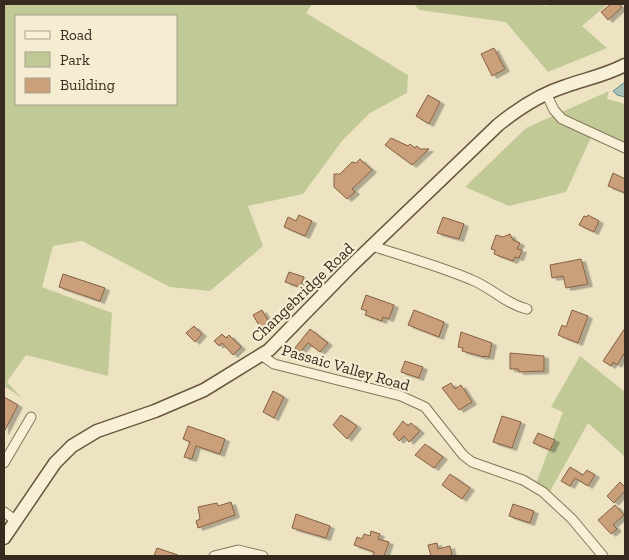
<svg xmlns="http://www.w3.org/2000/svg" width="629" height="560" viewBox="0 0 629 560" font-family="'Zilla Slab',serif">
<style>
.green{fill:#c1ca97;fill-rule:evenodd}
.water{fill:#a5bfb9;stroke:#6c8d87}
.building{fill:#caa07a;stroke:#856041;filter:url(#shadow)}
.lines{fill:none;stroke-linecap:round;stroke-linejoin:round}
.street-casing{stroke:#86755a;stroke-width:11}
.secondary-casing{stroke:#68563d;stroke-width:15}
.street{stroke:#f8f0d6;stroke-width:9}
.secondary{stroke:#f8f0d6;stroke-width:12}
.labels{text-anchor:middle;stroke-width:4.5;stroke-linejoin:round;paint-order:stroke}
.street-label{font-size:16px;fill:#362b1e;stroke:#f4edd2}
</style>
<defs>
<filter id="shadow"><feDropShadow dx="4.5" dy="2.5" stdDeviation="0" flood-color="#0004"/></filter>
</defs>
<rect width="100%" height="100%" fill="#ede3c3"/>
<!-- green -->
<path class="green" d="M4,4H312L306,13L408,75L407,93L370,113L342,141L303,194L248,206L263,246L210,291L170,287L82,241L53,246L42,287L112,313L108,376L26,355L7,382L22,398L4,386ZM176,16V104H16V16Z
M414,4H540L546,6L547,4H608L582,26L607,48L548,72L506,22L419,10Z
M609,91L607,99L625,104V146L594,131L566,192L509,206L465,187L526,128Z
M580,356L625,392V457L588,423L548,495L535,486L563,412L551,407Z"/>
<!-- water -->
<path class="water" d="M625,82V97L617,95L613,91Z"/>
<!-- building -->
<path class="building" d="M611,4H618L622,7L608,20L601,12Z
M494,48L505,69L492,76L481,54Z
M428,95L440,102L429,124L416,116Z
M391,138L408,146L410,144L415,148L417,146L420,149H429L412,165L385,145Z
M360,159L372,170L352,189L355,192L347,199L334,187V174H340L352,162L356,163Z
M613,173L625,179V193L608,186Z
M299,215L312,221L305,236L284,227L288,217L296,221Z
M588,215L599,221L594,232L579,225L584,216L587,217Z
M443,217L464,224L459,239L437,233Z
M510,234L513,240L520,243L517,249L522,250L519,258L515,257L513,261L494,254L495,250L491,249L496,235L503,237Z
M581,259L588,284L566,288L563,276L552,278L550,265Z
M289,272L304,277L300,287L285,282Z
M63,274L105,288L100,301L59,287Z
M366,295L394,305L389,319L383,317L382,321L365,315L367,311L361,309Z
M262,310L269,322L260,327L253,315Z
M414,310L444,322L439,337L408,325Z
M572,310L588,316L578,343L558,335L562,325L566,327Z
M194,326L202,334L195,342L186,333Z
M625,328V352L617,365L613,362L611,366L603,361Z
M310,329L328,343L320,352L308,343L300,352L295,348Z
M461,332L492,343L489,357L484,356V357L462,351L463,348L458,347Z
M222,334L226,338L229,335L241,347L233,355L222,343L219,346L214,341Z
M510,353L544,356V371L519,372L518,369H510Z
M405,361L423,367L419,378L401,372Z
M451,383L455,389L461,385L472,402L459,410L442,388Z
M273,391L284,397L274,418L263,412Z
M4,397L18,405L4,432Z
M341,415L357,426L347,439L333,425Z
M502,416L521,422L512,448L493,442Z
M403,421L408,426L411,423L420,431L409,442L404,436L399,441L393,434Z
M188,426L225,439L220,454L196,446L192,459L184,457L190,442L183,439Z
M538,433L555,440L550,450L533,443Z
M425,444L443,457L434,468L415,455Z
M570,467L583,475L587,470L595,475L588,486L575,478L570,486L561,481Z
M450,474L470,488L462,499L442,485Z
M620,482L625,487V491L614,503L607,496Z
M231,502L235,515L198,528L196,521L200,519L198,507L217,503L218,506Z
M513,504L534,511L530,523L509,516Z
M615,505L624,515L613,525L617,529L611,534L598,520Z
M296,514L330,526L326,538L292,528Z
M371,531L380,534L378,539L389,542L384,556H373L374,552L354,545L357,537L362,539L364,534L370,536Z
M437,543L438,549L450,546L452,556H431L428,545Z
M157,548L178,555V556H154Z"/>
<g class="lines">
<defs>
<path id="street" d="M546,93L554,110L562,119L625,148
M372,246C406,257 440,266 472,280C492,288 506,304 527,309
M261,355L274,364L401,396L425,407L463,455L472,462L523,480L543,492L572,519L603,556
M4,463L31,417
M4,512L15,520
M214,556L238,550L263,556"/>
<path id="secondary" d="M4,538L55,463L72,446L97,431L155,411L204,390L269,350L350,267L498,125C519,108 540,94 566,86C586,79 606,75 625,65"/>
</defs>
<!-- street casing -->
<use href="#street" class="street-casing"/>
<!-- secondary casing -->
<use href="#secondary" class="secondary-casing"/>
<!-- street -->
<use href="#street" class="street"/>
<!-- secondary -->
<use href="#secondary" class="secondary"/>
</g>
<g class="labels">
<!-- street labels -->
<g class="street-label">
<text transform="translate(302 292) rotate(-44)" y="6">Changebridge Road</text>
<text transform="translate(346 367) rotate(16)" y="6">Passaic Valley Road</text>
</g>
</g>
<!-- border -->
<rect width="629" height="560" fill="none" stroke="#362b1e" stroke-width="10"/>
<!-- legend -->
<rect x="15" y="15" width="162" height="90" fill="#f4edd2" stroke="#a89f8a"/>
<rect x="25" y="31" width="25" height="8" fill="#f8f0d6" stroke="#a89f8a"/>
<text x="60" y="40" font-size="15" fill="#362b1e">Road</text>
<rect x="25" y="52" width="25" height="15" fill="#c1ca97" stroke="#a89f8a"/>
<text x="60" y="65" font-size="15" fill="#362b1e">Park</text>
<rect x="25" y="78" width="25" height="15" fill="#caa07a" stroke="#a89f8a"/>
<text x="60" y="90" font-size="15" fill="#362b1e">Building</text>
</svg>
